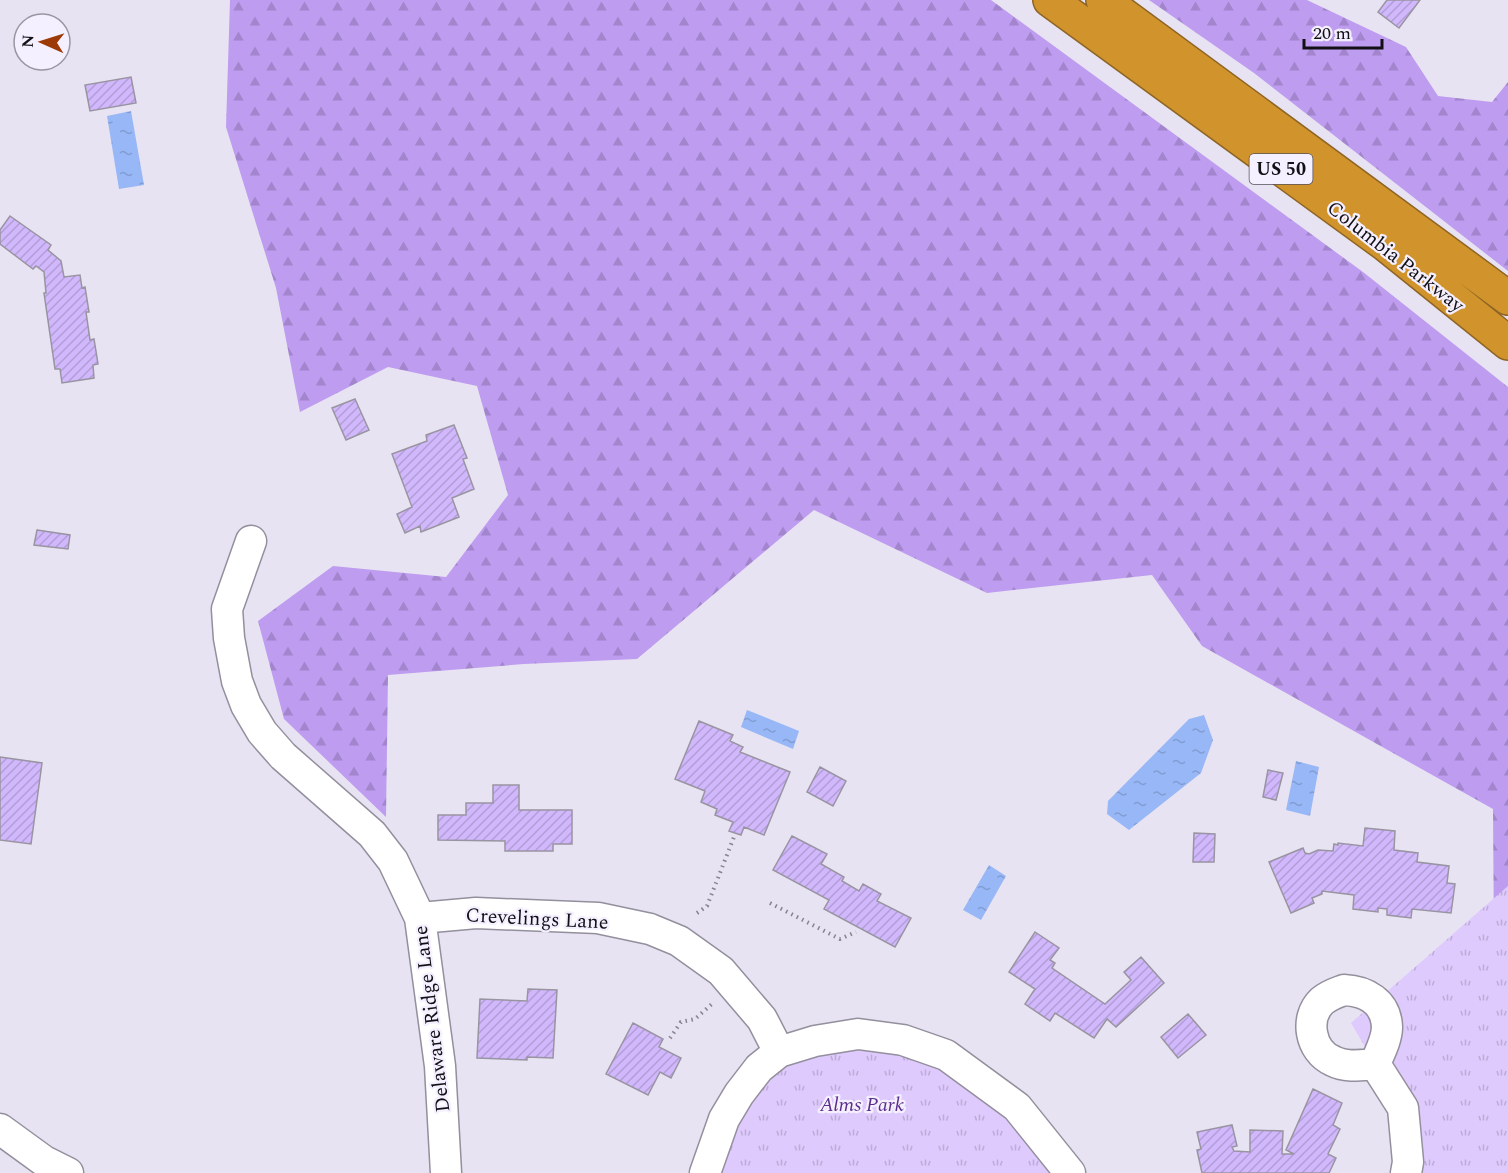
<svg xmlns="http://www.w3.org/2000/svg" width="1508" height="1173" viewBox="0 0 1508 1173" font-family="Spectral,serif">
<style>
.forest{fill:url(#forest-firs)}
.park{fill:url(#park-tufts)}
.water{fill:url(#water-ripples)}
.building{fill:url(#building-hatch);stroke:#9994a1;stroke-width:1.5}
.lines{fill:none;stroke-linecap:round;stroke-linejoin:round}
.minor-casing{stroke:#948f9d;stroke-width:33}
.motorway-casing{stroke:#8e6524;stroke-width:36}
.path{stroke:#87838e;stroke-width:4;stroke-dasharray:1.5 4.5;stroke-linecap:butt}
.minor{stroke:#fff;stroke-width:30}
.motorway{stroke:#d1932c;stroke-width:33}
.labels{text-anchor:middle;stroke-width:4.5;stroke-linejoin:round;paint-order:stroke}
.shield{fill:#f5f0ff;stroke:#56535b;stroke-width:1.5}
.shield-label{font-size:18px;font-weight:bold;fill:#121015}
.street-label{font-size:20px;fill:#121015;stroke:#f5f0ff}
.park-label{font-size:20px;font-style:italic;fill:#5b2d8d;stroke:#f5f0ff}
</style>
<defs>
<pattern id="forest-firs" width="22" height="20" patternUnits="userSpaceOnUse" patternTransform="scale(1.5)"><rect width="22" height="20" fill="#be9cf0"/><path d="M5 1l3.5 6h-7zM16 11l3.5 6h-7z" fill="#a285cd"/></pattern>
<pattern id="park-tufts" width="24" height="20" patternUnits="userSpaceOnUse" patternTransform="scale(1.5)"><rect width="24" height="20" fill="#decafd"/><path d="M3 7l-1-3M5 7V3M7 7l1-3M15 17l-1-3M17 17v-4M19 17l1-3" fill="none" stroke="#bdacd8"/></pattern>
<pattern id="water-ripples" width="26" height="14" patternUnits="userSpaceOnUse" patternTransform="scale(1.5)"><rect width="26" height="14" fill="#97b7f6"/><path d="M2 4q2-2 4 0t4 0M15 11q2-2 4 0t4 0" fill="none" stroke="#819cd2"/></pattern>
<pattern id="building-hatch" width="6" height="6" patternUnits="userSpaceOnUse" patternTransform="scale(1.5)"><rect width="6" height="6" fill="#d1b8fc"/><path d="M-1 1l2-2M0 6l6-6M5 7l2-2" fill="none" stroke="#b29dd7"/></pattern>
</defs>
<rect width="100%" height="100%" fill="#e8e3f2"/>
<!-- forest -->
<path class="forest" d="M230,0H991L1363,272L1508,387V1173L1494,945L1493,809L1202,646L1152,575L987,593L814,510L637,659L524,664L388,675L386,817L284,719L258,621L333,566L446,577L508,495L477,386L388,367L300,412L276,288L226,127Z
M1149,0H1307L1406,47L1438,96L1492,102L1508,82V271L1254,73Z"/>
<!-- park -->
<path class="park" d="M1508,886V1173H1406L1375,1064L1351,1023Z
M815,1041L946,1055L1070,1173H705L739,1095Z"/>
<!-- water -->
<path class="water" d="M131,111L144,185L119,189L107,116Z
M747,710L799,731L793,749L741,727Z
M1204,715L1213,740L1201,773L1129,830L1107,814L1108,801L1189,719Z
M1296,761L1319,767L1310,816L1286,810Z
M989,865L1006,876L981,920L963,910Z"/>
<!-- building -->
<path class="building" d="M1387,0H1420L1399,28L1378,12Z
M131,77L136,103L90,111L85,85Z
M10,216L51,245L48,250L61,261L64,277L80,275L82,288L85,287L89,312H86L90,340L94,339L98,364L93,365L94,378L62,383L60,369H55L44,293H46L44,272L36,266L33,269L0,244V230Z
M355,399L369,430L346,440L332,408Z
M454,425L467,458L463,459L474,489L452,498L459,517L421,532L420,526L405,533L397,514L412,507L392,454L427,441L426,435Z
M37,530L70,535L68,549L34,545Z
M699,721L733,735L730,741L743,747L740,752L790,772L764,835L744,827L741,835L729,831L733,822L715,815L717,809L701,802L705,791L675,779Z
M0,757L42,763L31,844L0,840Z
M820,767L846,781L833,806L807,792Z
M1268,770L1283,773L1276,800L1263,797Z
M493,785H519V810H572V844H553V851H505V841L438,840V815H466V803H493Z
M1365,828L1395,831L1394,850L1418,853L1417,862L1449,866L1447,883L1455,884L1451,913L1412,909L1411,918L1387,915V909L1378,908V912L1353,909L1354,895L1322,891V894L1312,898L1314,903L1291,913L1269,862L1303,848L1305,853L1309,854L1318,850L1333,851L1334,844L1338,845V843L1363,846Z
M1194,833L1215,834L1214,862H1193Z
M792,836L827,854L821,864L844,877L842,881L859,891L863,884L881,894L877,901L911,918L895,947L824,909L829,900L773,870Z
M1035,932L1059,948L1050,960L1055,963L1052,968L1105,1004L1131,980L1124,972L1141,957L1164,983L1116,1027L1107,1019L1094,1038L1055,1013L1050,1021L1025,1004L1035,989L1009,972Z
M528,989L557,990L553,1058L527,1057V1060L477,1058L480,999L527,1001Z
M1188,1014L1206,1035L1178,1058L1161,1037Z
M633,1023L663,1039L659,1047L681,1058L671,1078L660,1072L648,1095L606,1074Z
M1313,1089L1342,1103L1333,1125L1340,1129L1328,1154L1336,1158L1329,1173H1202L1197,1150L1201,1149L1197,1132L1232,1125L1237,1146L1232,1147L1234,1151L1250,1152V1130L1283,1131L1282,1154H1294L1286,1150Z"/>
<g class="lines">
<defs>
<path id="minor" d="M251,541L227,609L229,638L237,681L246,705L262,732L283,756L372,834L393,861L420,918L440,1066L446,1173
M420,918L476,913L598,918L650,929L679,941L721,971L762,1019L779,1052
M1344,990C1366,991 1386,1002 1387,1027C1387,1039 1380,1052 1375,1064C1362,1065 1346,1068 1333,1061C1310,1051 1304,1018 1322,1001C1329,995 1336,993 1344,990Z
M1375,1064L1403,1108L1408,1162L1406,1173
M0,1129L44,1161L68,1173
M705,1173L724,1119L739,1094L759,1068L779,1052L815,1041L858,1034L903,1040L946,1055L1017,1107L1070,1173"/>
<path id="motorway" d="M1050,0L1385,244L1508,343
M1103,0L1508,298"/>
</defs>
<!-- minor casing -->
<use href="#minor" class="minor-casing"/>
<!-- motorway casing -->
<use href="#motorway" class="motorway-casing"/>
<!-- path -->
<path class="path" d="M770,903L840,939L856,932
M697,913L707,906L734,837
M670,1038L681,1022L695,1019L712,1004"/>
<!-- minor -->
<use href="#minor" class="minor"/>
<!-- motorway -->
<use href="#motorway" class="motorway"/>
</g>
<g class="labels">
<!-- shield labels -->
<rect class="shield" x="1249.5" y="154" width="63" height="30" rx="4.5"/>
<g class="shield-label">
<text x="1281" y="175">US 50</text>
</g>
<!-- street labels -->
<g class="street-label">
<text transform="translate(1396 256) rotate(38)" y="7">Columbia Parkway</text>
<text transform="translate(537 918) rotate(3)" y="7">Crevelings Lane</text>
<text transform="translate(431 1019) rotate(-97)" y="7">Delaware Ridge Lane</text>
</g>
<!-- park labels -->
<g class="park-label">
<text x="862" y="1111">Alms Park</text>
</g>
</g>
<!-- north arrow -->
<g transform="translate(42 42) rotate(273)"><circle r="28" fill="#f5f0ff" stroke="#9a96a1" stroke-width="1.5"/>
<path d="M0-4.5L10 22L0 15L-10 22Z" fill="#9d3906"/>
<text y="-9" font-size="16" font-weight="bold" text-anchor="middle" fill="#121015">N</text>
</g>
<!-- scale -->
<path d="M1304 39v9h78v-9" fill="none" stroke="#121015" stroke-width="3"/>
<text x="1313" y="39" font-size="18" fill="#121015" stroke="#f5f0ff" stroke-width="4.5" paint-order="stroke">20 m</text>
</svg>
